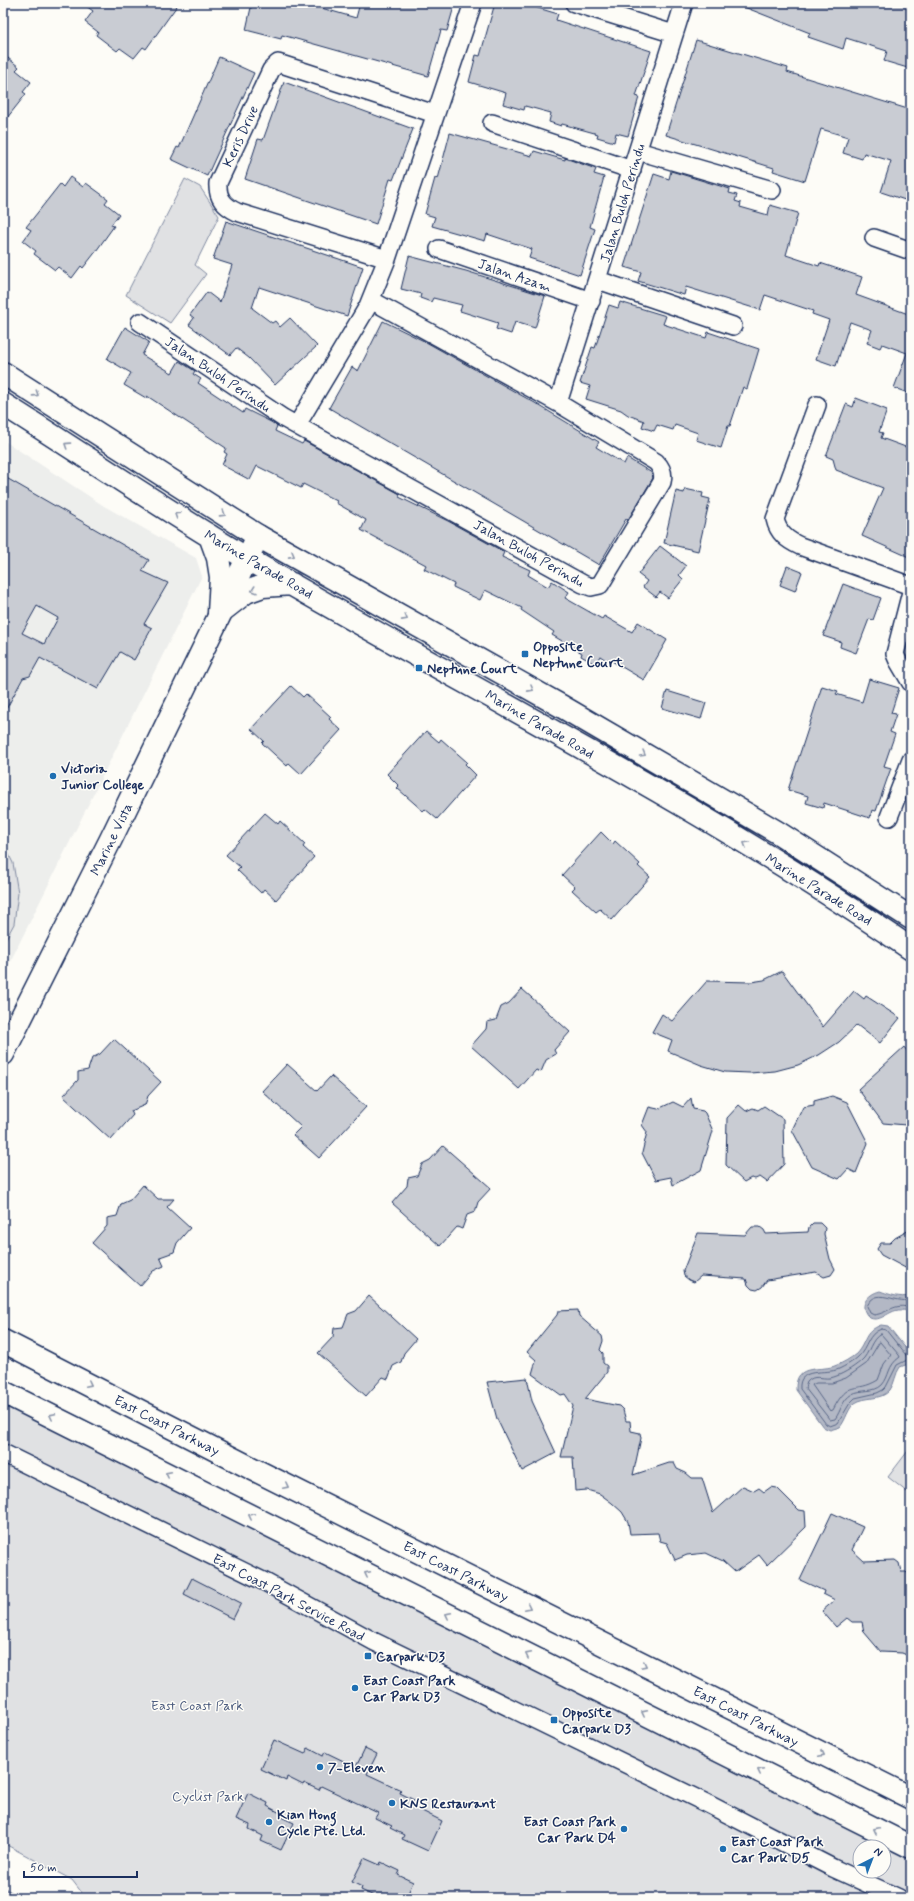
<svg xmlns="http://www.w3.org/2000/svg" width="914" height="1901" viewBox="0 0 914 1901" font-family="Mynerve,sans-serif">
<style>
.built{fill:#edeeec}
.green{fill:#e0e1e3;stroke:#7e88a0;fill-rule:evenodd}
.water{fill:#b3b8c5;stroke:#76819c}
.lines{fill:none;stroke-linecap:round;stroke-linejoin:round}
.shore{stroke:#586687;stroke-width:1}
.building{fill:#c9ccd3;stroke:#1b2f5e;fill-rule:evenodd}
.minor-casing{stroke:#1b2f5e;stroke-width:20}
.tertiary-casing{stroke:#1b2f5e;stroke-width:25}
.primary-casing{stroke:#1b2f5e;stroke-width:25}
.motorway-casing{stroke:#1b2f5e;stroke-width:25}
.minor{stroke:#fdfcf7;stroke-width:17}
.tertiary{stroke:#fdfcf7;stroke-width:22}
.primary{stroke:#fdfcf7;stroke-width:22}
.motorway{stroke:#fdfcf7;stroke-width:22}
.oneway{stroke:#8c96aa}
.poi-dot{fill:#1f6fb2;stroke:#fdfcf7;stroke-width:1.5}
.labels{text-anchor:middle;stroke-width:3;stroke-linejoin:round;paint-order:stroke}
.street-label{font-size:14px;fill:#1b2f5e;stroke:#fdfcf7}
.poi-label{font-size:14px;font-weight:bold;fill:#1b2f5e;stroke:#fdfcf7;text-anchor:start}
.park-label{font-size:14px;fill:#4c5c7f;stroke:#fdfcf7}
</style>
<rect width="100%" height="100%" fill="#fdfcf7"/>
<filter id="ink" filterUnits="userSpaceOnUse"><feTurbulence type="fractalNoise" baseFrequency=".025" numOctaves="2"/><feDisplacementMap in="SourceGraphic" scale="8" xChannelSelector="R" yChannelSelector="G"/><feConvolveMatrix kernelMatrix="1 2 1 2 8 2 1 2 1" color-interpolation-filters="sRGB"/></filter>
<g filter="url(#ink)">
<!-- built -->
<path class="built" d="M3,440L104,506L196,558L202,576L3,976Z"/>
<!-- green -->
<path class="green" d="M185,179L200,187L219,216L195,265L206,274L170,323L126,295Z
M3,843L13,863L18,893L14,924L3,944Z
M3,1392L911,1847V1898H86L72,1880L3,1843ZM860,1847H884V1871H860Z
M911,1447V1487L907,1492L888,1477Z"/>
<!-- water -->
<path class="water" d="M880,1291C891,1295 899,1298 911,1296V1313C892,1302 884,1324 870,1318C857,1307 867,1294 880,1291Z
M881,1325L888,1326L911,1355V1363L900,1367C895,1374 895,1383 890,1390C881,1401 865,1396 855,1403C848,1408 846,1420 840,1427L830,1430L823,1427L796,1390C795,1361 821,1373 837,1365C843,1363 851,1358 856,1354C867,1342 863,1332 881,1325Z
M3,1887L21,1898H3Z"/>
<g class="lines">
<!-- shore -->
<path class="shore" d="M911,1300C893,1304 877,1286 867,1306L870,1313L874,1315C889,1313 894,1302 911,1308
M881,1329L886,1330L909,1359L897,1365L886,1387L883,1390L877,1393L855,1398L850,1403L838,1423L830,1426L826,1424L800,1389C798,1366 826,1375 839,1369C845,1366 853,1362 858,1357C868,1348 867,1334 881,1329Z
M881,1334L899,1355L900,1357C887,1366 890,1376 882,1385C874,1393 861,1389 852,1394C842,1400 841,1411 835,1419L830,1420L805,1388L807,1382C814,1374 821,1379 830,1378C840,1376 853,1368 861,1361C870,1354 870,1339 881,1334Z
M880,1342L891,1355L884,1364L878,1380C855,1394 849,1378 833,1410L830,1411L812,1385L816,1383H832L846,1378L866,1364Z"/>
</g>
<!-- building -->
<path class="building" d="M82,3H179L146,49L143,47L134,58L120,48L117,51L96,35L98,32L85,22L93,11Z
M252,3H304L356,18L360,3H455L447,31L441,30L428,76L282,35L281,39L246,30Z
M495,3H521L558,14L556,20L651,51L636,96L639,97L628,136L616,133L614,142L597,137L598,134L562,124L561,126L549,122L551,113L525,106L524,110L503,104L506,93L469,82L476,55L480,56Z
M734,3H911V69L884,61L887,51L846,38L843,49L808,37L810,33Z
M696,40L788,68L787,72L911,110V202L881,192L891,161L864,153L862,159L843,153L848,137L821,129L805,181L773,171L774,168L666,135Z
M3,54L19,67L16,70L31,82L23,92L26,94L3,123Z
M219,57L254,73L207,176L171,159L177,147L179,148Z
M284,82L413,129L393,180L390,179L376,224L245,179L258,139L263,140Z
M450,133L532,156L534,151L565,160V158L596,169L594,174L604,177L590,227L595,229L580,275L529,258L532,249L487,234L485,241L432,226L435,217L425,214L435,178L438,179Z
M671,171L730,189L729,193L737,195L735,201L741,203L740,207L768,215L770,205L798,213L786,255L819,266L820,263L862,277L856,295L911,315V394L894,388L907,353L882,344L880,348L867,343L872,330L850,322L836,366L816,359L829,320L812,314L813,311L765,295L760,310L686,287L684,295L638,281L641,272L624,267L654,174L669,179Z
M70,177L83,187L86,183L108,199L105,203L119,214L111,225L114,226L94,254L83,268L81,266L72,278L58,267L55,270L34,254L36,251L23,241L31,230L26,227L38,212L60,184L63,187Z
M226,221L363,267L347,316L259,287L252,308L272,323L275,321L280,327L290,318L317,346L275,385L249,358L236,348L230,355L189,325L194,318L190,315L207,292L220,302L232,265L213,259Z
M409,256L466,271L545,296L535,328L515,322L511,334L496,329L498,323L460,311L462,305L433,298L431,302L420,298L421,294L401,289Z
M620,302L666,316L663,324L706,338L708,332L759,349L747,389L743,387L730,426H728L721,448L696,440L698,433L675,425L673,430L657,425L654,431L642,427L644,421L628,415L621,410L586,399L590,386L580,383L592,347L595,348L609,305L618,308Z
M383,321L426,342L535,403L599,442L596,447L624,464L627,458L652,473L653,478L628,520L626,519L599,565L329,408L352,367L358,371Z
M125,327L149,342L142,355L172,373L179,361L195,371L193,374L201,379L198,383L243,413L245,409L271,422L277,426L275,431L302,444L304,441L400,494L399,497L448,521L504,552L502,557L530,570L528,575L548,587L552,581L569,592L565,598L602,619L604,616L632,632L638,622L667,640L644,680L610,660L609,662L600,656L595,664L581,656L582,653L552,635L554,632L521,610L522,608L485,590L480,600L453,587L454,584L424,569L426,565L361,530L366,520L336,503L337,501L303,484L301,488L257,466L250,480L222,465L227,454L224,452L226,448L147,396L146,398L124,385L131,373L107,359Z
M856,398L887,410L879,432L883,433L881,438L911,449V558L862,536L883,488L836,470L833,459L826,456L846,404L853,407Z
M3,476L149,560L142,571L168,583L144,624L152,628L134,660L120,652L98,689L40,658L30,676L23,678L3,715ZM37,606L58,618L44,644L22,633Z
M685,489L703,493L702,497L710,499L698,551L664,543L676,491L684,493Z
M660,546L686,566L679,575L683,579L668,598L660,592L656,597L643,587L647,581L638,574Z
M787,566L802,572L795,591L780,585Z
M843,584L881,598L873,620L869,619L856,653L840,647L841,642L823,636Z
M869,679L899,688L891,713L896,714L890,732L895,734L884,766L891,768L876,811L872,810L870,818L824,803L823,808L806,803L808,796L788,790L822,686L838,691L836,694L862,702Z
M291,686L303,697L306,694L331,717L329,719L341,730L301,774L289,763L287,766L262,743L264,741L251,729Z
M667,691L706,703L701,719L662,708Z
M426,731L439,742L441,739L467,762L465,764L476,775L437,819L425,809L423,811L397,788L399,786L387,774Z
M265,813L278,824L280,821L305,844L303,847L314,857L276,900L264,889L261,893L237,870L240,867L226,855Z
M601,832L613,844L615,841L640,864L638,866L650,877L612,920L600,909L596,912L572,890L575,887L562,875Z
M782,971L823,1027L854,991L864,999L866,996L900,1018L880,1043L857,1025L839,1042L819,1055L798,1065L775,1071L750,1073L725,1072L701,1065L668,1051L672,1040L652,1032L662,1014L672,1021L707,981L751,982L764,980Z
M522,989L570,1032L554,1050L556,1054L546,1060L541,1072L536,1070L519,1089L471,1046L486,1029L487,1022L496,1020L501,1007L509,1003Z
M114,1039L161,1082L148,1096L145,1105L131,1111L133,1115L111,1140L63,1096L78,1080V1072L88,1070L92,1058L100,1054Z
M904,1047L911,1056V1122L906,1125L883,1123L858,1089Z
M287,1064L317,1091L331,1076L366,1107L319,1158L293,1135L301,1127L262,1091Z
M832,1096L847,1102L868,1143L856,1173L848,1169L839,1179L812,1167L792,1130L803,1107L814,1105V1101Z
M691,1098L693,1109L703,1111L705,1113L713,1131L701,1170L673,1185L671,1177L656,1180L642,1153L647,1132L642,1125L649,1107L658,1109L673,1102L683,1107Z
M739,1105L746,1111L753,1108L758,1110L764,1106L783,1119L784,1164L767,1182L760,1177L755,1179L751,1178L744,1182L726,1165L727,1118Z
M443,1146L491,1188L478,1202L475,1212L467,1215L462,1229L457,1227L440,1246L392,1203L407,1186L408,1178L417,1176L422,1164L430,1160Z
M143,1185L158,1199H174L167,1207L190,1228L177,1243L174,1252L160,1257L164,1266L153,1271L140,1286L92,1243L107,1226V1218L117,1216L121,1204L130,1200Z
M813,1223H820L825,1228L824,1234L830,1259L835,1269L831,1275L824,1277L816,1272L767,1280L762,1287L757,1290L752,1289L748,1285L746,1279L701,1276L694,1282L689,1280L684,1276L683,1271L698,1233L745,1235L752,1227H760L764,1230L766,1234L808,1232L809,1227Z
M911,1229V1271L881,1255L877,1249L881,1243H890L895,1238Z
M369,1296L416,1339L404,1353L401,1362L393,1366L388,1379L383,1377L366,1396L318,1353L333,1337L334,1328L343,1327L348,1314L356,1311Z
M578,1310L579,1316L602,1336L603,1341L600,1350L603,1353V1363L607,1366V1372L585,1399L619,1406L623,1410L626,1421H630L631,1431L640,1433L641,1438L633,1475L669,1463H674L677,1469L686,1473L692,1478H702L713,1513L743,1486L754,1491L759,1488L764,1492L771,1487L777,1488L799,1510L805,1511L806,1527L767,1565L759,1555L735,1572L723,1561L706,1553L687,1555L675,1560L667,1543L660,1541L658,1533L630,1534L628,1522L622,1512L612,1503L600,1494L587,1490L575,1491L573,1457H561L573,1406L565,1394L561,1395L532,1374L536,1360L527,1352L557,1315L558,1311Z
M527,1378L532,1401L556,1453L522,1471L497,1419L487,1382Z
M832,1513L863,1527L852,1550L864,1561L895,1560L899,1563L901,1572H906L911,1577V1657L902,1653L881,1652L864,1632L862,1622H852L847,1618L836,1627L822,1611L835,1600L823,1594L824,1591L800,1580Z
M192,1578L241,1603L233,1619L184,1594Z
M274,1740L305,1754L308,1748L323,1756L325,1752L356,1767L365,1748L377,1754L367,1774L401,1790L400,1793L414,1800L412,1806L442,1821L428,1851L402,1839L404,1835L390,1828L392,1826L375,1818L378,1813L321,1786L319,1790L304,1783L303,1785L287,1777L286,1781L261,1769Z
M248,1793L268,1803L267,1806L282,1814L281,1817L294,1823L281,1850L261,1841L263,1836L249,1829L250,1825L236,1819Z
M364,1858L380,1865L381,1862L400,1871L398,1875L413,1882L406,1898H378L361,1890L362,1887L352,1882Z"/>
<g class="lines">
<defs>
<path id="minor" d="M574,3L674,34
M492,123L632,170
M638,151L772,190
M874,238L911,251
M439,249L591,301
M387,259L237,212C224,206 217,198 218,183L271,70L278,63L435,114
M598,280L733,326
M140,322L283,418L583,584L591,587L600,585L662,482C664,474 662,468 656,462L558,403L371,300
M558,403L684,3
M817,405L775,519C778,533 787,540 800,546L911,586
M297,425L368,306L387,259L473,3
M911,592L895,654L898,661L911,683
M889,817L911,760
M3,1453L265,1582L373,1641L708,1804L833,1868L899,1898"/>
<path id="tertiary" d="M3,1054L111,839L258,536"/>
<path id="primary" d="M3,373L258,536L561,706L777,832L911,918
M3,404C84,455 163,509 246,558C467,688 699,803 911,949
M210,536L218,558L221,577L219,613
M219,613L246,592L263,586L292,584"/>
<path id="motorway" d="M3,1341L251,1468L911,1798
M3,1392L911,1847"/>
</defs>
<!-- minor casing -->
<use href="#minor" class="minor-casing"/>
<!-- tertiary casing -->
<use href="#tertiary" class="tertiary-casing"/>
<!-- primary casing -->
<use href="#primary" class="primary-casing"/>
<!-- motorway casing -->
<use href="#motorway" class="motorway-casing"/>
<!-- minor -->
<use href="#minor" class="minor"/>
<!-- tertiary -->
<use href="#tertiary" class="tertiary"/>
<!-- primary -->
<use href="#primary" class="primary"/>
<!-- motorway -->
<use href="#motorway" class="motorway"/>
</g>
<!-- one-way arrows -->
<defs><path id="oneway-chevron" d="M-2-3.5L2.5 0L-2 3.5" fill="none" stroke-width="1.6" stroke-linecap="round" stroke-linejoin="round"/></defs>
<g class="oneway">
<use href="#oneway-chevron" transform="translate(36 394) rotate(33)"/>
<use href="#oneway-chevron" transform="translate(67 445) rotate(-147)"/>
<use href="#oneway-chevron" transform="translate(223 514) rotate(32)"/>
<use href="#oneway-chevron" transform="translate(177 515) rotate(-147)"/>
<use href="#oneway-chevron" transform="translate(292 555) rotate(29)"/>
<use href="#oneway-chevron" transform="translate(254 590) rotate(161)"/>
<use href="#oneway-chevron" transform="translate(405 618) rotate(29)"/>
<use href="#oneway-chevron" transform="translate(531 689) rotate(29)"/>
<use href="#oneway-chevron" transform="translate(643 754) rotate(30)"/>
<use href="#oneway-chevron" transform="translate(746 844) rotate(-149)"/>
<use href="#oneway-chevron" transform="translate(89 1384) rotate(27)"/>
<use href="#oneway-chevron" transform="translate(52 1416) rotate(-153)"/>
<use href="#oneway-chevron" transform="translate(168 1474) rotate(-153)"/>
<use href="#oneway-chevron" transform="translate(286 1486) rotate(27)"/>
<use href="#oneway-chevron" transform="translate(251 1516) rotate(-153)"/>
<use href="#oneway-chevron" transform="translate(367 1574) rotate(-153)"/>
<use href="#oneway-chevron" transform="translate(528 1607) rotate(27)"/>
<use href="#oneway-chevron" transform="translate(448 1615) rotate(-153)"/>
<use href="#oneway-chevron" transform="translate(528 1655) rotate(-153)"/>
<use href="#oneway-chevron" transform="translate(644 1665) rotate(27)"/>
<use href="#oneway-chevron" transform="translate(644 1713) rotate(-153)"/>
<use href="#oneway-chevron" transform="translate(822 1754) rotate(26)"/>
<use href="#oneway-chevron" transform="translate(760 1771) rotate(-153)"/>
<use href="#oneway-chevron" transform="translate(876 1830) rotate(-153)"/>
</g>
</g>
<!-- markers -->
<g class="poi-dot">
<rect x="521" y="650" width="8" height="8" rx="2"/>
<rect x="415" y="664" width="8" height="8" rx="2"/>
<circle cx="53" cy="776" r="4"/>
<rect x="364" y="1652" width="8" height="8" rx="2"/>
<circle cx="355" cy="1688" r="4"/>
<rect x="550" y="1716" width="8" height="8" rx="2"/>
<circle cx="320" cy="1767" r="4"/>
<circle cx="392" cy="1803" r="4"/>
<circle cx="269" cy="1822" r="4"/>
<circle cx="624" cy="1829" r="4"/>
<circle cx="723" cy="1849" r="4"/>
</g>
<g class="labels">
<!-- street labels -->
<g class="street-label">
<text transform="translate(240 136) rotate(-65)" y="5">Keris Drive</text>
<text transform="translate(622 203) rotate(-73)" y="5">Jalan Buloh Perindu</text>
<text transform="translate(515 275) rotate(19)" y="5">Jalan Azam</text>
<text transform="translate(218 374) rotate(34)" y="5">Jalan Buloh Perindu</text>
<text transform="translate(529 553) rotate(29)" y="5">Jalan Buloh Perindu</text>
<text transform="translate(259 564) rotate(30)" y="5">Marine Parade Road</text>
<text transform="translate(540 724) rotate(30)" y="5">Marine Parade Road</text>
<text transform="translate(111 839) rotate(-64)" y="5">Marine Vista</text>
<text transform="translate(819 889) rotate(32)" y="5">Marine Parade Road</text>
<text transform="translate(167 1425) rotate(27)" y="5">East Coast Parkway</text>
<text transform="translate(456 1571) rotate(27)" y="5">East Coast Parkway</text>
<text transform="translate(289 1597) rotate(28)" y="5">East Coast Park Service Road</text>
<text transform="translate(746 1716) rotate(27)" y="5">East Coast Parkway</text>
</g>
<!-- poi labels -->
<g class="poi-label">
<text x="533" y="651">Opposite<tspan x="533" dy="16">Neptune Court</tspan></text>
<text x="427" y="673">Neptune Court</text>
<text x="61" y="773">Victoria<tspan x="61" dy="16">Junior College</tspan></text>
<text x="376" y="1661">Carpark D3</text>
<text x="363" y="1685">East Coast Park<tspan x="363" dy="16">Car Park D3</tspan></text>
<text x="562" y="1717">Opposite<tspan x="562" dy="16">Carpark D3</tspan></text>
<text x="328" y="1772">7-Eleven</text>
<text x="400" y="1808">KNS Restaurant</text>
<text x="277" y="1819">Kian Hong<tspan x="277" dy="16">Cycle Pte. Ltd.</tspan></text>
<text x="616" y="1826" text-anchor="end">East Coast Park<tspan x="616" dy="16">Car Park D4</tspan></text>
<text x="731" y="1846">East Coast Park<tspan x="731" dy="16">Car Park D5</tspan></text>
</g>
<!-- park labels -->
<g class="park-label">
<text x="197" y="1710">East Coast Park</text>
<text x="208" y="1801">Cyclist Park</text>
</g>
</g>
<!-- margin -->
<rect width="914" height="1901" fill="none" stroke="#fdfcf7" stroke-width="16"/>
<rect x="8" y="8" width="898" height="1885" fill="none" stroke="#1b2f5e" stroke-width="1.5" filter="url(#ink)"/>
<!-- north arrow -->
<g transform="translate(872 1859) rotate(42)"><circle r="19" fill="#fdfcf7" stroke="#a3aaba"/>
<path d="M0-3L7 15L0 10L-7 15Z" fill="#1f6fb2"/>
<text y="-6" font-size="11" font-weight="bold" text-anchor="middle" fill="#1b2f5e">N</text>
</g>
<!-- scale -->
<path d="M24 1871v6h113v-6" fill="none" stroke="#1b2f5e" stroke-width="2"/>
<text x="30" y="1871" font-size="12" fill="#1b2f5e" stroke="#fdfcf7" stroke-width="3" paint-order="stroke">50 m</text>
</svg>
